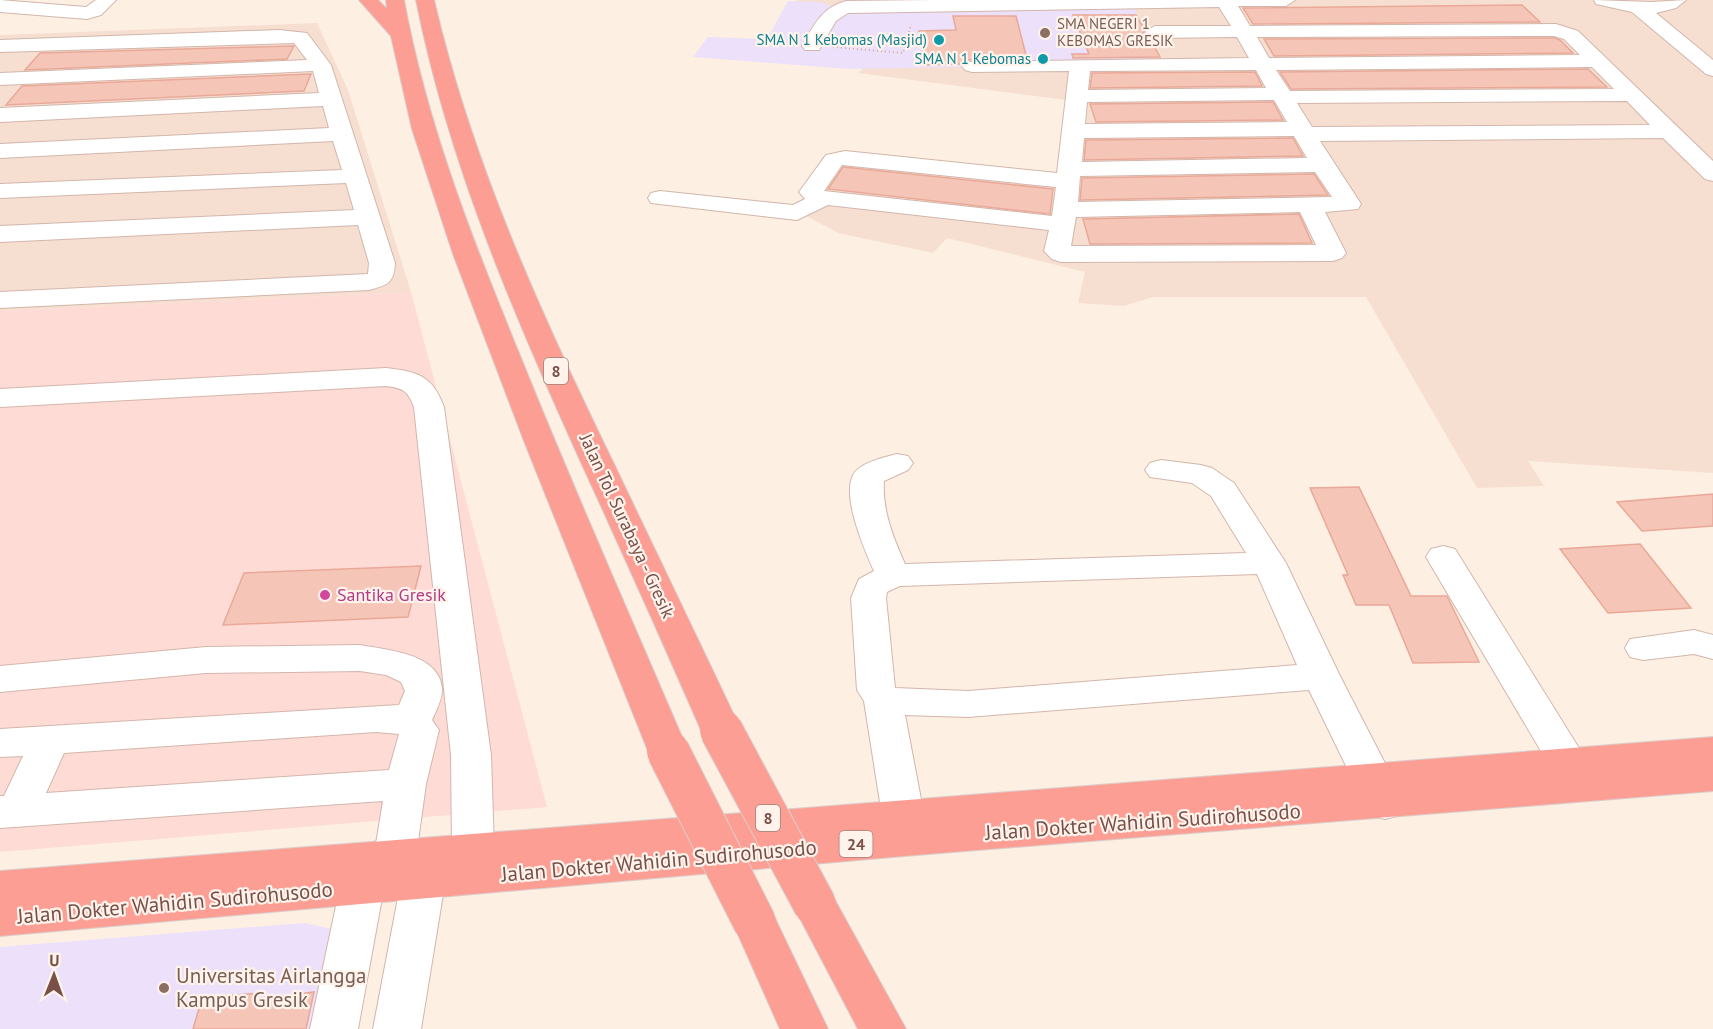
<svg xmlns="http://www.w3.org/2000/svg" width="1713" height="1029" viewBox="0 0 1713 1029" font-family="'PT Sans',sans-serif">
<style>
.residential{fill:#f6dfd1}
.commercial{fill:#ffdbd6}
.education{fill:#ece0fa}
.building{fill:#f5c6b8;stroke:#e9a898;stroke-width:1.5}
.lines{fill:none;stroke-linecap:round;stroke-linejoin:round}
.minor-casing{stroke:#d2b6ab;stroke-width:2}
.highway-casing{stroke:#d9cecb;stroke-width:2}
.path{stroke:#daa99b;stroke-width:2;stroke-dasharray:1 3;stroke-linecap:butt}
.minor{fill:#fff;fill-rule:evenodd}
.highway{fill:#fd9e95;fill-rule:evenodd}
.highway-bridge-casing{stroke:#d9cecb;stroke-width:44;stroke-linecap:butt}
.highway-bridge{stroke:#fd9e95;stroke-width:42}
.education-dot{fill:#8d6e63;stroke:#fff3eb;stroke-width:2}
.culture-dot{fill:#0f9aa8;stroke:#fff3eb;stroke-width:2}
.hotel-dot{fill:#d1479c;stroke:#fff3eb;stroke-width:2}
.labels{text-anchor:middle;stroke-width:4.5;stroke-linejoin:round;paint-order:stroke}
.far-education-label{font-size:15px;fill:#785e54;stroke:#fff3eb;text-anchor:start}
.far-culture-label{font-size:15px;fill:#0d838f;stroke:#fff3eb;text-anchor:end}
.shield{fill:#fff3eb;stroke:#a08178;stroke-width:1.5}
.shield-label{font-size:16px;font-weight:bold;fill:#785047}
.street-label{font-size:18px;fill:#785047;stroke:#fff3eb}
.hotel-label{font-size:18px;fill:#b23c85;stroke:#fff3eb;text-anchor:start}
.near-street-label{font-size:21px;fill:#785047;stroke:#fff3eb}
.near-education-label{font-size:21px;fill:#785e54;stroke:#fff3eb;text-anchor:start}
</style>
<rect width="100%" height="100%" fill="#feefe3"/>
<!-- residential -->
<path class="residential" d="M797,0H1713V473L1528,461L1544,486L1477,488L1366,297H1153L1124,306L1078,303L1085,272L947,238L933,253L838,233L797,211L823,156L1061,180L1074,101L858,73L864,67L763,44Z
M317,23L348,90L411,292L0,311V35Z"/>
<!-- commercial -->
<path class="commercial" d="M411,292L547,807L0,852V311Z"/>
<!-- education -->
<path class="education" d="M788,1L818,2L847,10L1135,9L1153,64L848,69L693,57L708,37L767,39Z
M305,923L340,931L318,1029H0V947Z"/>
<!-- building -->
<path class="building" d="M1522,5L1540,22L1253,24L1243,8Z
M1073,15H1136L1145,30L1143,33L1149,37L1160,57L1073,58L1072,54H1089Z
M953,16H1016L1027,59L965,60L960,64L925,65L919,31L956,30Z
M1554,38L1560,40L1573,53L1274,56L1264,39Z
M294,46L287,59L25,70L40,53Z
M1588,69L1607,87L1291,89L1280,72Z
M1255,72L1262,86L1090,88L1092,73Z
M311,74L304,91L6,105L22,86Z
M1273,102L1283,120L1096,122L1090,104Z
M1293,138L1303,156L1084,160L1086,140Z
M843,167L1053,189L1050,214L828,189Z
M1314,174L1328,195L1080,200L1082,178Z
M1299,214L1312,243L1090,244L1083,219Z
M1359,487L1411,596H1447L1479,662L1413,663L1389,605H1356L1343,575H1348L1310,488Z
M1713,494V526L1642,531L1617,502Z
M1640,544L1691,608L1608,613L1560,549Z
M421,566L408,617L223,625L244,573Z
M314,992L306,1029H193L202,998L258,993L256,1000Z"/>
<g class="lines">
<defs>
<path id="minor" d="M0,0L86,7L96,0H116L101,15L87,19L0,12Z
M934,0H1295L1286,6H1238L1250,26L1556,24L1578,31L1713,161V181L1705,179L1663,138L1320,141L1361,204L1358,209L1325,212L1346,253L1342,258L1333,261L1061,262L1052,259L1044,251L1049,230L828,205L797,220L651,203L648,198L651,193L660,191L793,205L805,199L799,192L826,155L845,151L1057,173L1069,71L972,72L965,70L962,66L965,62L1249,58L1237,37L1155,38L1145,32L1155,26H1231L1219,7L848,13L836,21L819,50H805L802,46C814,25 821,8 846,1ZM1554,36L1564,39L1580,55L1269,58L1257,37ZM1592,67L1614,89L1290,91L1276,70ZM1256,70L1266,88L1088,90L1090,71ZM1274,100L1287,122L1085,124L1087,102ZM1627,101L1650,125L1312,127L1297,103ZM1294,136L1307,158L1082,162L1084,138ZM842,165L1056,187L1052,216L824,191ZM1315,172L1332,197L1078,202L1080,176ZM1300,212L1316,245L1071,246L1076,217Z
M1594,0L1651,2L1686,0L1676,8L1656,13L1713,60V76L1706,74L1632,12L1596,4Z
M279,30L307,33L331,65L395,263C394,283 388,285 369,290L0,308V292L368,274L369,263L358,225L0,242V226L354,210L346,183L0,198V184L342,170L333,141L0,158V144L329,128L323,106L0,122V108L319,93L313,71L0,85V73L307,60L294,43L0,52V40Z
M386,368C418,372 432,375 444,407L491,755L494,849L488,861L473,865L458,861L452,849L451,755L414,407C408,391 403,388 386,386L0,407V389Z
M897,454L908,456L913,463L908,470L884,481C882,510 893,537 905,564L1246,553L1211,496L1192,483L1150,477L1145,470L1150,463L1161,460L1201,465L1212,468L1234,483L1286,563L1340,676L1406,804L1400,815L1385,819L1370,815L1309,690L968,717L905,715L924,815L918,826L903,831L888,826L882,815L864,701L857,690L851,598L859,579L874,571C865,551 839,492 855,472C863,462 885,457 897,454ZM1257,574L1297,665L968,691L895,688L886,598L887,592L900,586Z
M1443,546L1455,549L1582,753L1588,763L1582,773L1568,778L1554,773L1426,557L1431,549Z
M1694,630L1713,635V659L1694,654L1643,660L1630,657L1625,648L1630,639Z
M360,645C386,650 439,653 442,688C443,698 436,711 432,720L439,730L426,784L416,856L410,868L395,873L380,868L374,856L383,801L0,828V796H4L23,756L0,757V729L399,705L405,691L401,682L386,675L360,671L206,673L0,692V666L206,647ZM376,732L399,734L389,770L46,793L64,753Z
M423,865L438,870L445,882L421,1029H373L401,882L408,870Z
M362,870L377,875L384,887L358,1029H310L340,887L347,875Z"/>
<path id="highway" d="M359,0H378L387,9L386,0H404C427,125 473,241 521,358C574,490 632,620 688,751L682,761L668,765L654,761L648,751L524,441L453,254L412,129L391,36Z
M416,0H434C472,163 541,314 614,464C656,552 699,641 741,730L735,740L721,744L707,740L701,730C663,643 624,556 584,469C515,317 449,165 416,0Z
M1713,737V791L904,856L0,936V871Z
M815,887L831,893L906,1029H858L793,905L799,893Z
M755,905L771,910L828,1029H780L733,923L739,910Z"/>
</defs>
<!-- minor casing -->
<use href="#minor" class="minor-casing"/>
<!-- highway casing -->
<use href="#highway" class="highway-casing"/>
<!-- path -->
<path class="path" d="M833,47L903,53L911,24"/>
<!-- minor -->
<use href="#minor" class="minor"/>
<!-- highway -->
<use href="#highway" class="highway"/>
<defs>
<path id="highway-bridge" d="M721,730L815,905
M668,751L755,923"/>
</defs>
<!-- highway-bridge casing -->
<use href="#highway-bridge" class="highway-bridge-casing"/>
<!-- highway-bridge -->
<use href="#highway-bridge" class="highway-bridge"/>
</g>
<!-- markers -->
<g class="education-dot">
<circle cx="1045" cy="33" r="6"/>
<circle cx="164" cy="988" r="6"/>
</g>
<g class="culture-dot">
<circle cx="939" cy="40" r="6"/>
<circle cx="1043" cy="59" r="6"/>
</g>
<circle class="hotel-dot" cx="325" cy="595" r="6"/>
<g class="labels">
<!-- far-education labels -->
<g class="far-education-label">
<text x="1057" y="29">SMA NEGERI 1<tspan x="1057" dy="17">KEBOMAS GRESIK</tspan></text>
</g>
<!-- far-culture labels -->
<g class="far-culture-label">
<text x="927" y="45">SMA N 1 Kebomas (Masjid)</text>
<text x="1031" y="64">SMA N 1 Kebomas</text>
</g>
<!-- shield labels -->
<g class="shield">
<rect x="544" y="358" width="24" height="26" rx="4.5"/>
<rect x="756" y="805" width="24" height="26" rx="4.5"/>
<rect x="839.5" y="831" width="33" height="26" rx="4.5"/>
</g>
<g class="shield-label">
<text x="556" y="377">8</text>
<text x="768" y="824">8</text>
<text x="856" y="850">24</text>
</g>
<!-- street labels -->
<g class="street-label">
<text transform="translate(627 526) rotate(65)" y="6">Jalan Tol Surabaya - Gresik</text>
</g>
<!-- hotel labels -->
<g class="hotel-label">
<text x="337" y="601">Santika Gresik</text>
</g>
<!-- near-street labels -->
<g class="near-street-label">
<text transform="translate(1143 822) rotate(-4)" y="7">Jalan Dokter Wahidin Sudirohusodo</text>
<text transform="translate(659 861) rotate(-5)" y="7">Jalan Dokter Wahidin Sudirohusodo</text>
<text transform="translate(175 903) rotate(-5)" y="7">Jalan Dokter Wahidin Sudirohusodo</text>
</g>
<!-- near-education labels -->
<g class="near-education-label">
<text x="176" y="983">Universitas Airlangga<tspan x="176" dy="24">Kampus Gresik</tspan></text>
</g>
</g>
<!-- north arrow -->
<g transform="translate(54 975) rotate(1)" stroke="#fff3eb" stroke-width="4.5" paint-order="stroke">
<path d="M0-4.5L10 22L0 15L-10 22Z" fill="#785047"/>
<text y="-9" font-size="16" font-weight="bold" text-anchor="middle" fill="#785047">U</text>
</g>
</svg>
